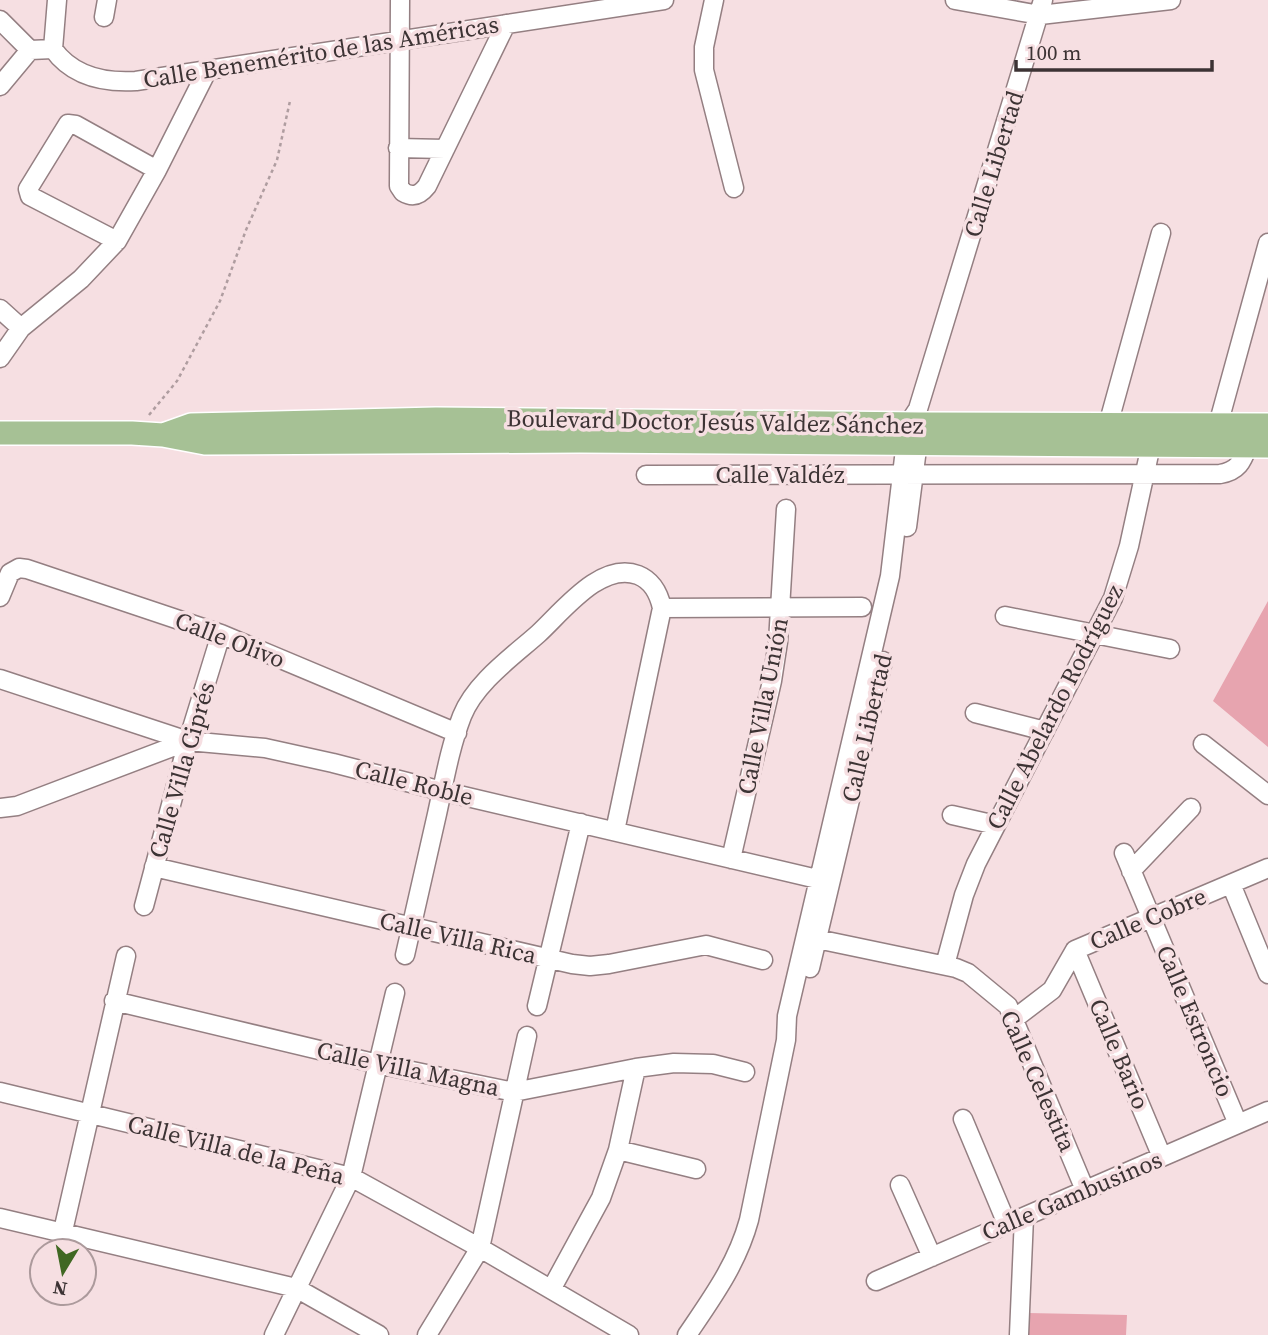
<svg xmlns="http://www.w3.org/2000/svg" width="1268" height="1335" viewBox="0 0 1268 1335" font-family="'Source Serif 4',serif">
<style>
.green{fill:#e7a4af}
.lines{fill:none;stroke-linecap:round;stroke-linejoin:round}
.minor-casing{stroke:#947f82;stroke-width:21}
.major-casing{stroke:#fff;stroke-width:26}
.path{stroke:#af9da0;stroke-width:2.5;stroke-dasharray:3.5 3.5;stroke-linecap:butt}
.minor{stroke:#fff;stroke-width:18}
.major{stroke:#a6c195;stroke-width:23}
.labels{text-anchor:middle;stroke-width:7;stroke-linejoin:round;paint-order:stroke}
.street-label{font-size:24px;fill:#3c3334;stroke:#f6dfe2}
</style>
<rect width="100%" height="100%" fill="#f6dfe2"/>
<!-- green -->
<path class="green" d="M1268,601V747L1213,701Z
M1028,1313L1127,1315L1126,1335H1027Z"/>
<g class="lines">
<defs>
<path id="minor" d="M400,0L399,186L403,192C413,198 420,195 427,186L506,24
M714,0L704,47V70L734,188
M955,0L1040,15L1171,0
M104,17L107,0
M0,20L30,50L53,49
M53,49C73,77 104,83 136,81L664,0
M53,49L57,0
M0,86L30,50
M398,148L445,149
M117,241L30,196L28,189L68,124L76,125L157,170
M0,309L21,328
M0,358L21,328L81,279L117,241L157,170L207,71
M1108,425L1161,233
M1218,425L1268,243
M646,475L1220,474C1238,471 1242,462 1248,446
M907,527L919,433
M0,597L10,573L19,568L27,569L221,634L457,733
M662,608L862,607
M1005,616L1170,649
M0,679L188,741L265,748L333,763L442,791L830,882
M975,713L1045,731
M1203,744L1268,795
M0,808L17,806L188,741
M952,815L996,825
M1124,853L1238,1124
M731,859L772,681L778,642L786,509
M154,867L572,964L590,966L609,964L706,945L763,960
M1131,871L1191,808
M1231,884L1268,974
M144,906L188,741L221,634
M817,939L956,968L968,973L1008,1006L1085,1190
M1075,950L1162,1157
M405,955C416,908 426,861 437,814C444,782 450,747 462,716C475,683 512,657 538,634C563,611 601,561 638,575C653,581 659,594 662,608L615,831
M945,965L964,895L976,864L1113,598L1129,546L1151,445
M810,968L883,661
M114,1001L378,1064L514,1092L636,1068L674,1063L713,1064L745,1072
M537,1006L581,823
M1014,1019L1052,990L1075,950L1268,868
M0,1092L351,1177L480,1248L629,1335
M963,1119L1007,1224
M618,1150L696,1169
M900,1185L932,1257
M0,1218L296,1288L379,1335
M63,1231L126,956
M876,1281L1268,1111
M552,1288L601,1198L618,1150L636,1068
M274,1335L351,1177L395,993
M427,1335L480,1248L527,1036
M687,1335C712,1298 737,1264 749,1220L786,1040L787,1016L890,576L908,424L918,409L1043,0
M1019,1335L1024,1217"/>
<path id="major" d="M0,433H132L163,435L205,443L579,441L1268,446
M163,435L191,425L436,419L920,424L1268,425"/>
</defs>
<!-- minor casing -->
<use href="#minor" class="minor-casing"/>
<!-- major casing -->
<use href="#major" class="major-casing"/>
<!-- path -->
<path class="path" d="M149,415L177,381L220,301L246,230L277,160L290,101"/>
<!-- minor -->
<use href="#minor" class="minor"/>
<!-- major -->
<use href="#major" class="major"/>
</g>
<g class="labels">
<!-- street labels -->
<g class="street-label">
<text transform="translate(321 52) rotate(-9)" y="8">Calle Benemérito de las Américas</text>
<text transform="translate(994 164) rotate(-73)" y="8">Calle Libertad</text>
<text transform="translate(715 422) rotate(1)" y="8">Boulevard Doctor Jesús Valdez Sánchez</text>
<text x="780" y="483">Calle Valdéz</text>
<text transform="translate(230 640) rotate(21)" y="8">Calle Olivo</text>
<text transform="translate(763 706) rotate(-79)" y="8">Calle Villa Unión</text>
<text transform="translate(1055 707) rotate(-63)" y="8">Calle Abelardo Rodríguez</text>
<text transform="translate(867 728) rotate(-77)" y="8">Calle Libertad</text>
<text transform="translate(182 770) rotate(-74)" y="8">Calle Villa Ciprés</text>
<text transform="translate(414 783) rotate(14)" y="8">Calle Roble</text>
<text transform="translate(1148 919) rotate(-23)" y="8">Calle Cobre</text>
<text transform="translate(458 938) rotate(13)" y="8">Calle Villa Rica</text>
<text transform="translate(1195 1021) rotate(67)" y="8">Calle Estroncio</text>
<text transform="translate(1119 1054) rotate(67)" y="8">Calle Bario</text>
<text transform="translate(408 1069) rotate(12)" y="8">Calle Villa Magna</text>
<text transform="translate(1038 1081) rotate(66)" y="8">Calle Celestita</text>
<text transform="translate(236 1150) rotate(14)" y="8">Calle Villa de la Peña</text>
<text transform="translate(1072 1196) rotate(-23)" y="8">Calle Gambusinos</text>
</g>
</g>
<!-- north arrow -->
<g transform="translate(63 1272) rotate(190)"><circle r="33" fill="#f6dfe2" stroke="#ac9a9c" stroke-width="2"/>
<path d="M0-5L12 26L0 18L-12 26Z" fill="#406823"/>
<text y="-10" font-size="19" font-weight="bold" text-anchor="middle" fill="#3c3334">N</text>
</g>
<!-- scale -->
<path d="M1016 60v10h196v-10" fill="none" stroke="#3c3334" stroke-width="3.5"/>
<text x="1026" y="60" font-size="21" fill="#3c3334" stroke="#f6dfe2" stroke-width="5" paint-order="stroke">100 m</text>
</svg>
